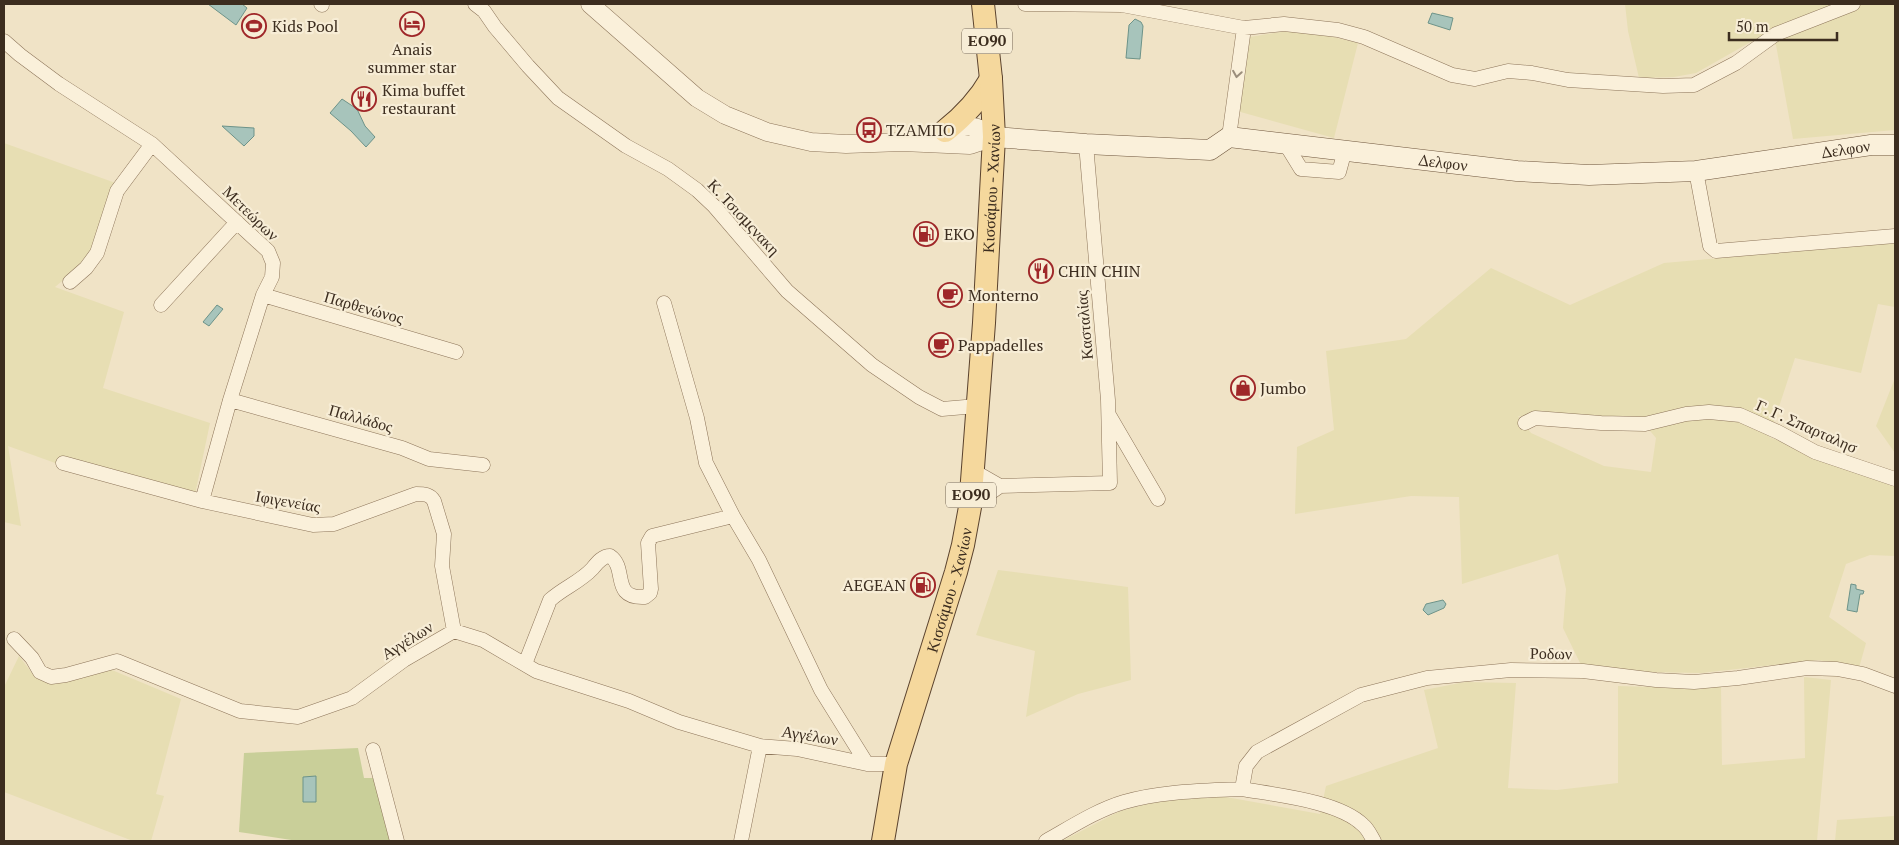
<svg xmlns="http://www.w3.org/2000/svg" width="1899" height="845" viewBox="0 0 1899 845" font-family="'PT Serif',serif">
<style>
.farmland{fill:#e7deb3;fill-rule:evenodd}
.green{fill:#c9cf99}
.water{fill:#a7c4bb;stroke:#6d9389}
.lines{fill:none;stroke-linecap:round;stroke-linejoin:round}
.minor-casing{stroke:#8d755a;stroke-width:15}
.tertiary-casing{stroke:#8d755a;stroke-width:19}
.secondary-casing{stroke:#6f563d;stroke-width:21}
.primary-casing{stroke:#5b432e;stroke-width:24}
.minor{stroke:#faf0da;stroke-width:14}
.tertiary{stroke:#faf0da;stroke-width:18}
.secondary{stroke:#faf0da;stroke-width:20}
.primary{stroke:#f5d89d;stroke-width:22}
.oneway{stroke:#9b8e7c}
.labels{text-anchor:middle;stroke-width:4.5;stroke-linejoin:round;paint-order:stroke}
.shield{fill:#f7edd6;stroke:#746756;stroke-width:1}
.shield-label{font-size:15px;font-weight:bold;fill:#3c2d1f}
.poi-label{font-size:16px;fill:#3c2d1f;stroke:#f7edd6;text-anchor:start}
.street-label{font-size:16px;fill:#3c2d1f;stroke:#f7edd6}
</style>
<rect width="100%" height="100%" fill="#f0e3c6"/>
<!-- farmland -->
<path class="farmland" d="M1625,4H1895V130L1793,139L1776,45L1763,35L1696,73L1674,77L1639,78L1628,31Z
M1286,31L1329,36L1358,43L1334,138L1237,111L1250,37Z
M4,143L124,186L96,253L55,287L124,312L103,388L210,423L193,504L69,468L8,446L21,526L4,522Z
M1890,243L1895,244V307L1878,304L1861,373L1795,358L1769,437L1895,487V556L1870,555L1846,564L1829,617L1866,643L1859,668L1818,660L1701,673L1647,672L1581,665L1563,628L1566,589L1558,554L1462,584L1459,497L1411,496L1295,514L1297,447L1334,430L1326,351L1406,339L1491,268L1570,305L1664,263ZM1518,416L1554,423L1646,426L1656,438L1651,472L1604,466L1531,433Z
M1895,378V453L1876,426Z
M998,570L1128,587L1131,680L1078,694L1026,717L1035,651L976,635Z
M19,656L35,677L52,683L100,665L181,699L156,794L164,796L151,841H133L4,792V687Z
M1804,677L1831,680L1817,841H1062L1120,811L1156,802L1182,798L1226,797L1320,814L1326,786L1438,748L1424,690L1465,682L1516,683L1508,788L1557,790L1618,783V686L1687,688L1721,686L1722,765L1805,758Z
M1895,816V841H1835L1837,820Z"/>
<!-- green -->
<path class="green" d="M358,748L364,778H380L397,841H298L239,832L244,753Z"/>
<!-- water -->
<path class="water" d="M208,4H242L247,8L236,25Z
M1432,13L1453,18L1450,30L1428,23Z
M1135,19L1141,22L1143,26L1140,59L1126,58L1129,25Z
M342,99L357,109L365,126L375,137L366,147L351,131L330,113Z
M222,126L254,128V136L244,146Z
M217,305L223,309L209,326L203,322Z
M1851,584L1856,585V589L1864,591L1863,594H1860L1857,612L1847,610Z
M1443,600L1446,604L1444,608L1428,615L1423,610L1426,604Z
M316,776V802H303V777Z"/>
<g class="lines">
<defs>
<path id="minor" d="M321,4L322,5
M475,4L484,11L495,27L528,66L558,98L626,146L668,169L697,190L714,206L787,291L872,365L919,397L942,409L977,406
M1025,4L1122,5L1244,28L1284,24L1338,30L1364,37L1452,75L1475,79L1508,71L1532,73L1568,80L1663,86L1694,85L1736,63L1776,34L1853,4
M4,41L20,55L59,84L152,144L268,251L273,263L272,277L263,295L230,400L202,501
M1229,137L1244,28
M1285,143L1301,169L1339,172L1345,150
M1696,171L1710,246L1716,251L1895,236
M70,282L86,268L97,253L117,191L152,144
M263,295L456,352
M664,303L697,418L706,463L733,516L759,560L821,690L867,764
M161,305L237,222
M230,400L402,448L429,459L483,465
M1109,415L1158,499
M1525,423L1535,418L1601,423L1645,424L1686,414L1709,412L1740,415L1778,432L1815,452L1895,479
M63,463L202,501L313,525L334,524L416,494C424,494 430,494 434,501L444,534L442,566L454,631
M972,470L1000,486L1110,483L1108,400L1086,144
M970,507L1000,486
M14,639L32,658L40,672L51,677L66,675L117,661L240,711L298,717L352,698L404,660L454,631L483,640L536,671L629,701L679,722L760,746L797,749L867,764H896
M525,664L550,600C563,588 580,582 592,569C597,563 602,556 610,556C628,568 610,599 645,597L650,593L651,589L648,543L652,536L733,516
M373,750L397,841
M741,841L760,746
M1046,841C1071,827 1097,810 1124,802C1162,791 1203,791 1242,789
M1374,841C1371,836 1368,829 1363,825C1339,801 1276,795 1242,789L1246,766L1257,752L1361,695L1427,678L1511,670L1583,671L1656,680L1694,682L1738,678L1807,668L1837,669L1863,674L1895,686"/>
<path id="tertiary" d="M590,4L697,98L725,115L767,132L811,142L846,144L902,142L970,145L994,137
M944,131C967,126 973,122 994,137"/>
<g id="secondary">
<path id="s1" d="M994,137L1086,144L1210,150L1229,137L1517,171L1589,175L1696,171L1871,145H1895"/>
</g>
<g id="primary">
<path d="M945,131C964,116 979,100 991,79"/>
<path id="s2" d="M883,841L896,764L956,572L963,545L970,507L984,323L994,137L991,79L983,4"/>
</g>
</defs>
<!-- minor casing -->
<use href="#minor" class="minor-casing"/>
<!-- tertiary casing -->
<use href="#tertiary" class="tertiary-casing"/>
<!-- secondary casing -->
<use href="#secondary" class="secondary-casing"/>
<!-- primary casing -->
<use href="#primary" class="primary-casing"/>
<!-- minor -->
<use href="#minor" class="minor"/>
<!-- tertiary -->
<use href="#tertiary" class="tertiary"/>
<!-- secondary -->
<use href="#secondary" class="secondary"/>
<!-- primary -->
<use href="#primary" class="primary"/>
</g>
<!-- one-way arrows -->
<defs><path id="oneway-chevron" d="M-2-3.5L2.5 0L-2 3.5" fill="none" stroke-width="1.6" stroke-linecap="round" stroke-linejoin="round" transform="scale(1.25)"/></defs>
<use class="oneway" href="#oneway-chevron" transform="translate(1237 74) rotate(99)"/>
<!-- icons -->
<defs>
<symbol id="hotel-ring" viewBox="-11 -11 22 22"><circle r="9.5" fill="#f7edd6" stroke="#9f2729" stroke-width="1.5"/><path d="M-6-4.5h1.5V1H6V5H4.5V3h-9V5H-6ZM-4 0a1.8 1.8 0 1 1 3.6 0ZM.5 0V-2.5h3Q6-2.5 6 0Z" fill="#9f2729"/></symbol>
<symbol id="stadium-ring" viewBox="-11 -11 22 22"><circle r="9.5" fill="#f7edd6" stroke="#9f2729" stroke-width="1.5"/><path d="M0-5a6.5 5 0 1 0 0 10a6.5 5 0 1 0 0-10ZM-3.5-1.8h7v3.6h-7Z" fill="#9f2729"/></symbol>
<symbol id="restaurant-ring" viewBox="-11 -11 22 22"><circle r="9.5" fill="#f7edd6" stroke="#9f2729" stroke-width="1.5"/><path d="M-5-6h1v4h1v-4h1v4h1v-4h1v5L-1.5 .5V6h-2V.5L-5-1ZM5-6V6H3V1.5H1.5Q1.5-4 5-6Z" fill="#9f2729"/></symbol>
<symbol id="bus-ring" viewBox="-11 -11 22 22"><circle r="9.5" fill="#f7edd6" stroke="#9f2729" stroke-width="1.5"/><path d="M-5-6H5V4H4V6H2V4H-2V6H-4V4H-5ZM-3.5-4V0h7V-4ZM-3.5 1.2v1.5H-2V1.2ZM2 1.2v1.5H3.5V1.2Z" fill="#9f2729"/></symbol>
<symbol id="fuel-ring" viewBox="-11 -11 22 22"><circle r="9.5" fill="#f7edd6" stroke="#9f2729" stroke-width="1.5"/><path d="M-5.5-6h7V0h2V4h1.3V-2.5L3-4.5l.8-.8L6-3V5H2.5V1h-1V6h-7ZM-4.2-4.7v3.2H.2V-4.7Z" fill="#9f2729"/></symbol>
<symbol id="cafe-ring" viewBox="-11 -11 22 22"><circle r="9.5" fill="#f7edd6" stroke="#9f2729" stroke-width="1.5"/><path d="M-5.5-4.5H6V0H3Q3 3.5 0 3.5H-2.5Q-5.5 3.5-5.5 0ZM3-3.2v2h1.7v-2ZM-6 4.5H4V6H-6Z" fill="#9f2729"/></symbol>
<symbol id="shop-ring" viewBox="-11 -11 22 22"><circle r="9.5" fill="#f7edd6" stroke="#9f2729" stroke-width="1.5"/><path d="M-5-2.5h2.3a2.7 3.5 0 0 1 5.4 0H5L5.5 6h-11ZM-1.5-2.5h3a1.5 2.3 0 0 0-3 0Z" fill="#9f2729"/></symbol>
</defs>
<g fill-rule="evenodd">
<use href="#hotel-ring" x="398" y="10" width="28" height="28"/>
<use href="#stadium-ring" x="240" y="12" width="28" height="28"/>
<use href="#restaurant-ring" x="350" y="85" width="28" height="28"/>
<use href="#bus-ring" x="855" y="116" width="28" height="28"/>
<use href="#fuel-ring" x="912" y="220" width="28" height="28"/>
<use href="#restaurant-ring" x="1027" y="257" width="28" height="28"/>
<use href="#cafe-ring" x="936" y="281" width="28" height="28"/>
<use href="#cafe-ring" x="927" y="331" width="28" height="28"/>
<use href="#shop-ring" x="1229" y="374" width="28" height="28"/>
<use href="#fuel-ring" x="909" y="571" width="28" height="28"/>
</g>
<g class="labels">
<!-- shield labels -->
<g class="shield">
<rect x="962" y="28.5" width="50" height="25" rx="4"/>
<rect x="946" y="482.5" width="50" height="25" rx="4"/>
</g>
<g class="shield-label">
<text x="987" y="46">ΕΟ90</text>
<text x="971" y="500">ΕΟ90</text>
</g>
<!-- poi labels -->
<g class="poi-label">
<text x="272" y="32">Kids Pool</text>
<text x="412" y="55" text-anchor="middle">Anais<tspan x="412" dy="18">summer star</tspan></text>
<text x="382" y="96">Kima buffet<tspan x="382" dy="18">restaurant</tspan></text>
<text x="886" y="136">ΤΖΑΜΠΟ</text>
<text x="944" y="240">EKO</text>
<text x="1058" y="277">CHIN CHIN</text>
<text x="968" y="301">Monterno</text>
<text x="958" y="351">Pappadelles</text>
<text x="1260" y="394">Jumbo</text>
<text x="906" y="591" text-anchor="end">AEGEAN</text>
</g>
<!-- street labels -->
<g class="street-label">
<text dy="6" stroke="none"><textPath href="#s1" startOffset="860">Δελφον</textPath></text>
<text dy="6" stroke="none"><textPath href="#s1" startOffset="455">Δελφον</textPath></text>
<text dy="6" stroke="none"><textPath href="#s2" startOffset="665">Κισσάμου - Χανίων</textPath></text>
<text transform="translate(251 213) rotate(44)" y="6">Μετεώρων</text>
<text transform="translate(744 217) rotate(47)" y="6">Κ. Τσισμςνακη</text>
<text transform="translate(364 307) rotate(16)" y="6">Παρθενώνος</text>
<text transform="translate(1084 325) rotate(-95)" y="6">Κασταλίας</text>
<text transform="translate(361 418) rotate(16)" y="6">Παλλάδος</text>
<text transform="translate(1807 426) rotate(24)" y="6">Γ. Γ. Σπαρταλησ</text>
<text transform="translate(288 501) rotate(10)" y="6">Ιφιγενείας</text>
<text dy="6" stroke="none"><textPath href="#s2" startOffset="260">Κισσάμου - Χανίων</textPath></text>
<text transform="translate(407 640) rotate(-32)" y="6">Αγγέλων</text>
<text transform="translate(1551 653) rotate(1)" y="6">Ροδων</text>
<text transform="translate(810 735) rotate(9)" y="6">Αγγέλων</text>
</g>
</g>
<!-- border -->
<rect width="1899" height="845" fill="none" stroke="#3c2d1f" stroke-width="10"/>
<!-- scale -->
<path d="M1729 32v8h108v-8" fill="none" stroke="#3c2d1f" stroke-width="2.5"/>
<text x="1736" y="32" font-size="15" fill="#3c2d1f" stroke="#f7edd6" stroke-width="4" paint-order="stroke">50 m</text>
</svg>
